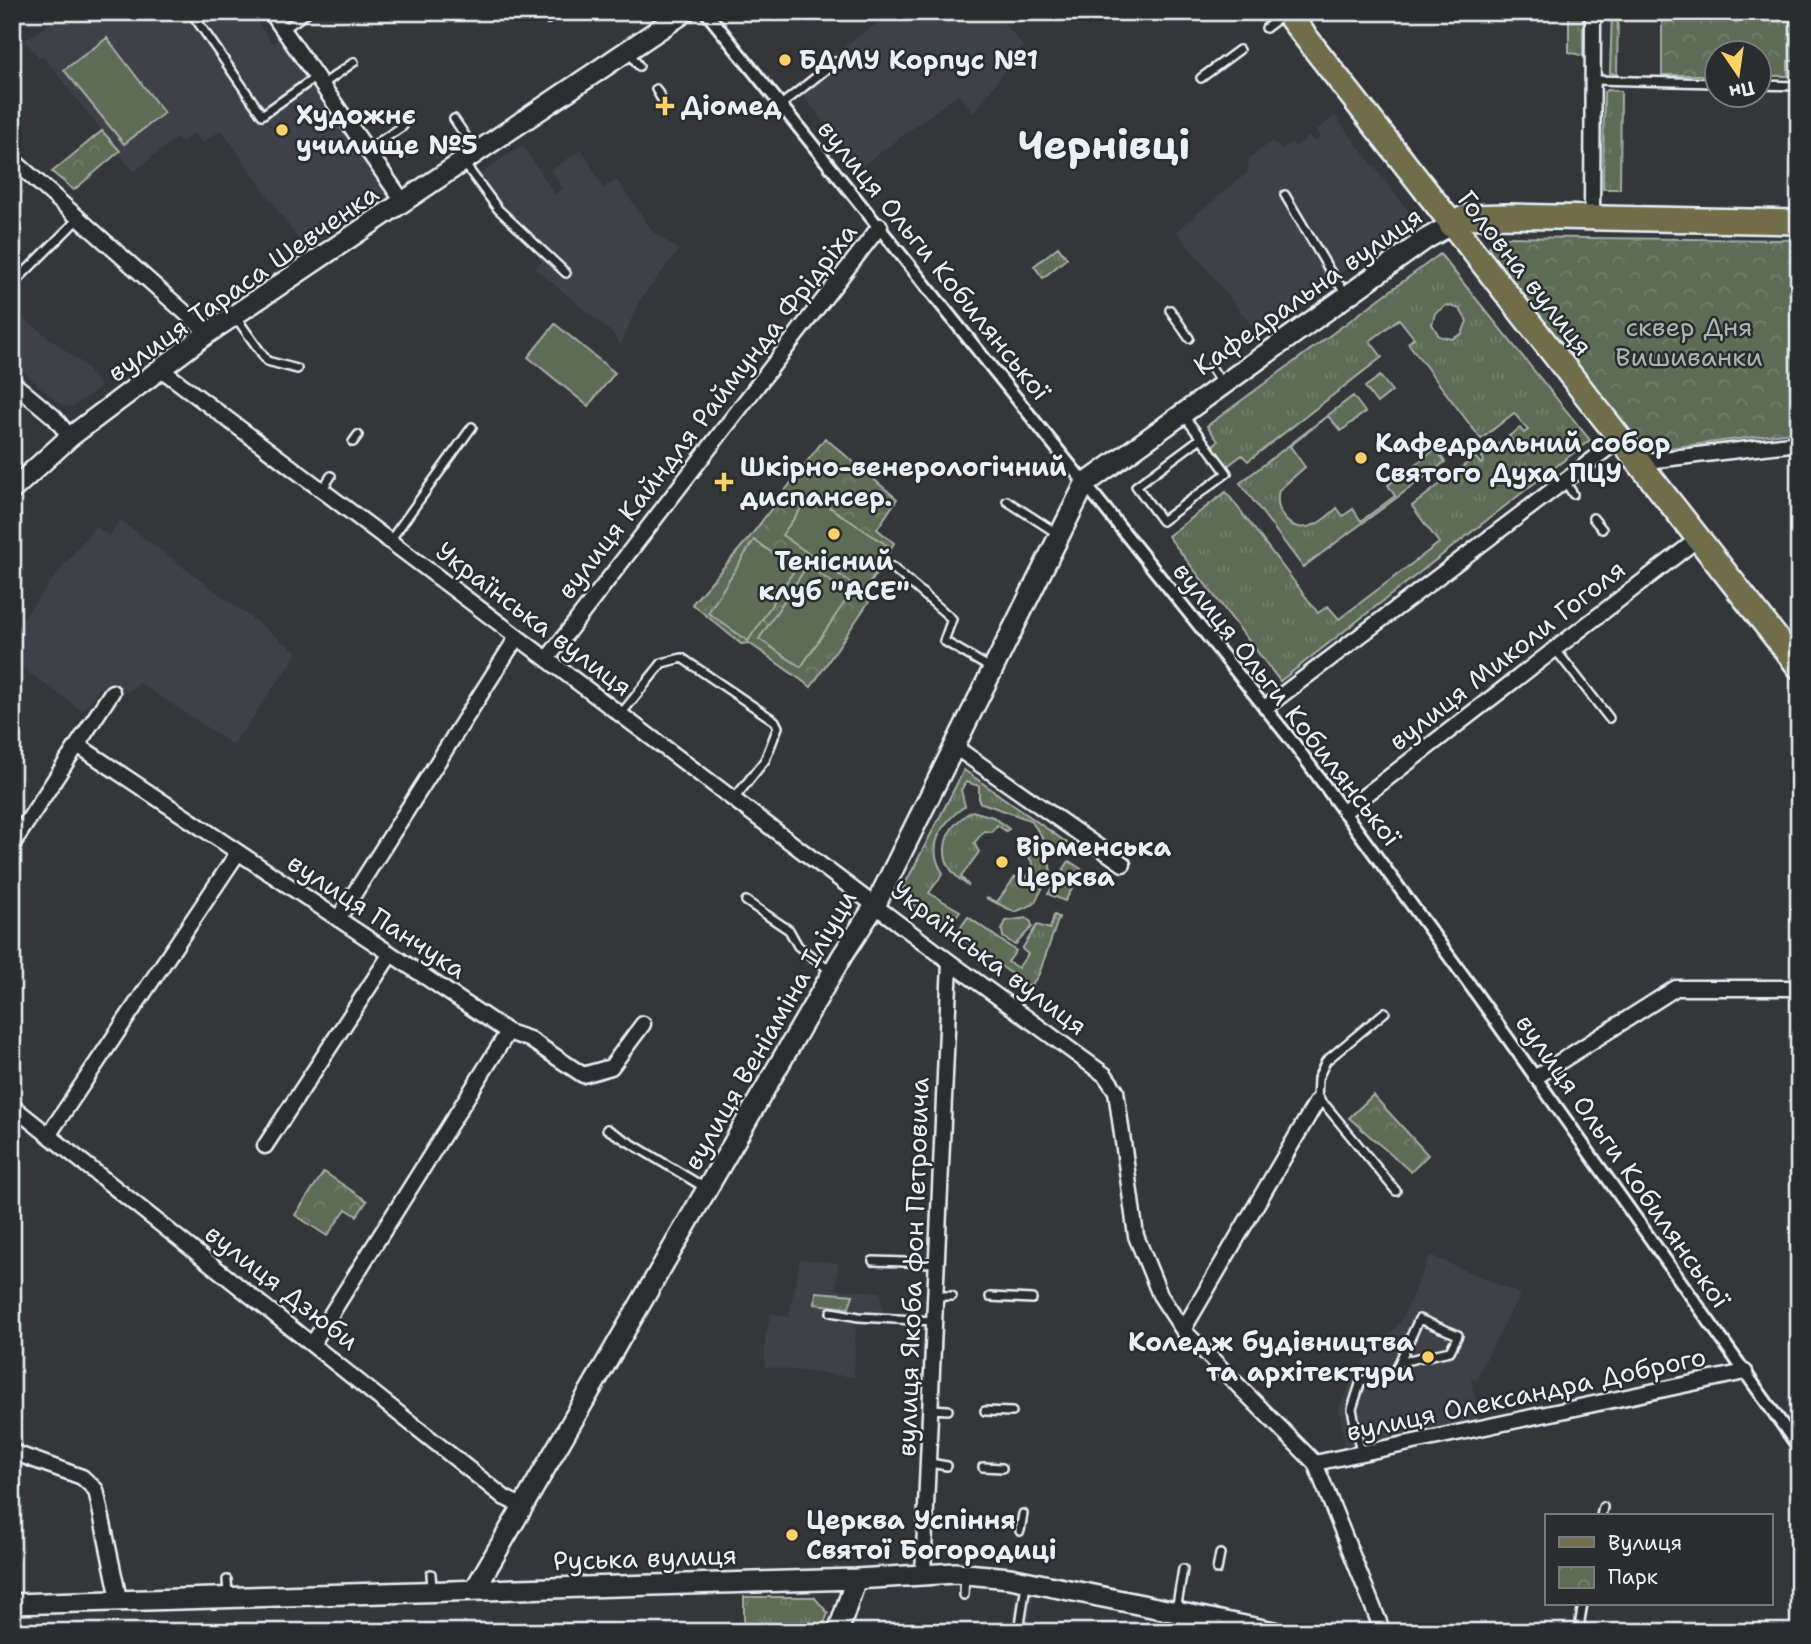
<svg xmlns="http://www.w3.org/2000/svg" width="1811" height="1644" viewBox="0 0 1811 1644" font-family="'Shantell Sans',sans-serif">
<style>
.built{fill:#404049}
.grass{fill:url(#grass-tufts);stroke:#a2aea6;stroke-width:2;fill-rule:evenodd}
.park{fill:url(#park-crowns);stroke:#a2aea6;stroke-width:2}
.garden{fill:#5c6c55;stroke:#a2aea6;stroke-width:2}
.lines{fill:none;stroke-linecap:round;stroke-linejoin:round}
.service-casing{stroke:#e8f1f8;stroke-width:12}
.pedestrian-casing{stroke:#e8f1f8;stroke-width:16}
.minor-casing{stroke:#e8f1f8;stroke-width:19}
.tertiary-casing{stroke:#e8f1f8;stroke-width:24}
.primary-casing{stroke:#e8f1f8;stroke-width:28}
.service{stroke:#2a2d2e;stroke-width:7}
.pedestrian{stroke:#2a2d2e;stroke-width:10}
.minor{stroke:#2a2d2e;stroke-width:14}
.tertiary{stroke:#2a2d2e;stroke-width:19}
.primary{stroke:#716d4b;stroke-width:23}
.poi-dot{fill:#ffd166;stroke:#2a2d2e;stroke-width:2.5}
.labels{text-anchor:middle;stroke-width:5;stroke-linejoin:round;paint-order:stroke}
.poi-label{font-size:26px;font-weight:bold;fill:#e8f1f8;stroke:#2a2d2e;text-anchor:start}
.street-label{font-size:26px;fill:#e8f1f8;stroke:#2a2d2e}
.park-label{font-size:26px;fill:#a9b5af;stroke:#2a2d2e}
.town-label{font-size:40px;font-weight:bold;fill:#e8f1f8;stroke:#2a2d2e}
</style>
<defs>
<pattern id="grass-tufts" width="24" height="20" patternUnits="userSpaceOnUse" patternTransform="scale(1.75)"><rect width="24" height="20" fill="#5c6c55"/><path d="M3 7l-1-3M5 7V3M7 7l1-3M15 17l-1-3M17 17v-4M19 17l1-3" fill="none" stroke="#73816e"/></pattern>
<pattern id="park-crowns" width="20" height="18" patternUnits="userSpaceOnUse" patternTransform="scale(1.75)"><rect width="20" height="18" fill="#5c6c55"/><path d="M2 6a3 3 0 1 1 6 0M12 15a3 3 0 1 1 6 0" fill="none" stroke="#73816e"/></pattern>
</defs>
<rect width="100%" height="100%" fill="#34363a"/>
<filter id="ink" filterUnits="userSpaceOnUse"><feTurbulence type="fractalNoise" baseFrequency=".0143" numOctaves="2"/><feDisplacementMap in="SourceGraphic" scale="14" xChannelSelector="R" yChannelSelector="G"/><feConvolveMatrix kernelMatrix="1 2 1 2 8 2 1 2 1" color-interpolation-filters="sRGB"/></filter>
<g filter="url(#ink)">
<!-- built -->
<path class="built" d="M68,12H250L272,43L278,39L385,193L305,249L222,130L202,143L194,133L182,142L177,137L134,172L43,56L39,58L25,40Z
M894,12H984L1005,24L1023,46L974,113L958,94L861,167L795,86L850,42Z
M1335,116L1415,220L1258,333L1176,231L1247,173L1249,158L1270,143L1273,141L1281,150L1291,143L1295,147L1309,136L1314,142L1321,137L1316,130Z
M522,145L555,194L563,189L551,170L582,149L603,188L617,180L653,232L679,250L639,301L621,345L612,333L535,268L542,261L468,182Z
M12,309L83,364L101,387L72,407L61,405L12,362Z
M120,520L298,653L233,745L140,683L119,697L102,685L83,711L12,661V632L95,526L109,536Z
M1430,1255L1520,1294L1479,1373L1478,1380L1471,1379L1480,1422L1345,1451L1339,1408L1358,1367L1400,1323Z
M800,1259L838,1263L836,1289L881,1292L883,1314L920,1316V1326L856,1324L854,1377L765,1367V1337L771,1313L789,1317Z
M1015,1594L1034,1596L1027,1632H1013Z"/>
<!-- grass -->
<path class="grass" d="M1569,12H1583V56L1569,52Z
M1612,12H1618L1617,74L1610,73Z
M1607,90L1621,91L1620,189H1603L1604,92Z
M1058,247L1067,258L1043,278L1034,266Z
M1440,254L1590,440L1280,681L1168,536L1226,492L1318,613L1328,606L1339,619L1439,543L1412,506L1475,457L1481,464L1484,461L1482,457L1505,439L1509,447L1514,443L1509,436L1520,428L1524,433L1528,430L1514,413L1481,439L1408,343L1414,338L1399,319L1370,341L1382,357L1248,461L1242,455L1226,467L1211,447L1218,441L1207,426ZM1447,305L1460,309L1467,321L1462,334L1452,339L1439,336L1432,324L1435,313Z
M1380,376L1392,391L1377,403L1365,387Z
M1353,396L1365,412L1341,431L1328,416L1290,446L1305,467L1279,490C1273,512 1290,535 1314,525C1322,522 1330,514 1337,508L1343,516L1353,509L1361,521L1395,496L1388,485L1436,449L1445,462L1303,567L1240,483Z
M964,770L1067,843L1060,850C1042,846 1041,832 1030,820L979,802V786L966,782L961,790L965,806C942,822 925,846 943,873L929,893L960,911L947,928L902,898L901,892Z
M972,811L993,817L1009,829L1006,831L997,825L992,832L984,831L974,843L979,852L961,877L969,886C935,865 938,831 972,811Z
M1028,840L1048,855L1051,872L1034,904L1015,912L986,898L997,902L1015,877L1025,878L1032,872L1033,864L1029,857L1034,849L1027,844Z
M1069,861L1083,870L1065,901L1048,894Z
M1054,915L1059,917L1039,974L1030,987L956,934L968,917L1016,951L1008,962L1018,968L1028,954L1022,949L1037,925L1050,929Z
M1026,918L1031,922L1032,927L1015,945L1003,937L1002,930L1006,921Z
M816,1292L853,1295L849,1308L815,1304Z
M744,1597H814L828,1613L821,1632H744Z"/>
<!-- park -->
<path class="park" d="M1662,12H1799V61H1788V76H1759L1758,52H1716V75H1662Z
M102,131L120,151L74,190L52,172Z
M1503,237L1799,240V431L1661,449L1641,447L1491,255L1489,247L1493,241Z
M825,438L897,499L877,529L894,543L864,595L870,600L811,687L749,643L741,644L692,604L749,538Z
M1373,1095L1428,1155L1411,1172L1349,1118Z
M324,1172L367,1201L357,1216L346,1209L327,1236L295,1215Z"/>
<!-- garden -->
<path class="garden" d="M107,38L164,113L124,144L64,70Z
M555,324L615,373L588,406L528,357Z
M811,495L891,548L864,592L782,535Z
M754,540L795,569L748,641L708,613Z
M807,566L850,594L801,667L759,639Z"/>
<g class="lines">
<defs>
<path id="service" d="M191,12L262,115L316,77
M543,12L548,19
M1266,28L1283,15
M283,30L308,12
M629,52L639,66
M1201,78L1239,50
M1594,80L1716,83
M322,85L354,62
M1758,85L1799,86
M656,89L661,98
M781,105L835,62
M454,119L475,150
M367,150L403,126
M464,163L498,209L566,273
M1285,195L1334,278L1348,295
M12,285L78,219
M1170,310L1189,338
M235,316L267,361L297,369
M1211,367L1222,384
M1184,416L1201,438
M1201,438L1227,473L1162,521L1136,486Z
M353,442L358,435
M1565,481L1573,494
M322,490L331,476
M1007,501L1058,534
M1593,518L1602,529
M389,542L472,427
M892,567L952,619L944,641L992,669
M1555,649L1609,718
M621,714L662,663L682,658L775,721L778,727L765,760L734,799
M746,901L789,930L798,946L832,972
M1385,1012L1326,1061L1318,1078L1317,1101L1326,1106L1396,1191
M607,1129L707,1189
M873,1261L936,1263
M936,1296H952
M990,1297L1032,1299
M831,1312L859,1317L934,1321
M931,1409L948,1410
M985,1411L1012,1412
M1361,1453L1352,1409L1361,1381L1395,1372L1419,1319L1458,1335L1450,1351L1400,1362
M930,1463L947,1466
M983,1467L1002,1468
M1601,1516L1603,1507
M1020,1531L1023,1514
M1217,1570L1220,1554
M431,1574L432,1588
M227,1580L228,1595
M964,1595L965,1574
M1176,1611L1183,1569
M1019,1632L1026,1584
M1582,1632L1580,1621L1583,1604"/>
<path id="pedestrian" d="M706,12L1295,745L1465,978L1799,1448"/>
<path id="minor" d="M271,12L404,203
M12,159L208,333
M1592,219L1593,12
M162,370L950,962L1105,1075L1116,1091L1136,1236L1160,1295L1183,1330L1315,1463L1383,1632
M12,382L54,417L70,437
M1638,462L1799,443
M547,659L880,226
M1266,707L1620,439
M79,746L508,1032L529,1039L583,1075L611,1067L643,1024
M955,747L1123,864
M1345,811L1699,538
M12,845L112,692
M338,919L517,637
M1536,1077L1676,988H1799
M12,1106L505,1498L522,1506
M49,1134L237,854
M265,1146L390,955
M1183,1330L1317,1101
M313,1343L508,1032
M12,1452L82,1477L96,1490L119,1599
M1315,1463L1745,1372
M923,1574L950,962"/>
<path id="tertiary" d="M12,490L70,437L208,333L685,12
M475,1589L842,956L876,904L1085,484L1426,239L1451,225
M12,1604L856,1579L955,1573L1010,1578L1274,1632
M838,1632L856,1579"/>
<path id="primary" d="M1286,12L1799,667
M1451,225L1466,217L1507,216L1799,222"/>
</defs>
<!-- service casing -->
<use href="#service" class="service-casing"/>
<!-- pedestrian casing -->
<use href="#pedestrian" class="pedestrian-casing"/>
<!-- minor casing -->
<use href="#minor" class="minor-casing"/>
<!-- tertiary casing -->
<use href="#tertiary" class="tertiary-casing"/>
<!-- primary casing -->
<use href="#primary" class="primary-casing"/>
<!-- service -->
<use href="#service" class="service"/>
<!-- pedestrian -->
<use href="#pedestrian" class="pedestrian"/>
<!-- minor -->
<use href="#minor" class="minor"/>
<!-- tertiary -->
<use href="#tertiary" class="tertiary"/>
<!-- primary -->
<use href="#primary" class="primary"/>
</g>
</g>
<!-- markers -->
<g class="poi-dot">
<circle cx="785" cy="60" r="7"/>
<path d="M661.5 95.5h7v7h7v7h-7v7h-7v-7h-7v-7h7z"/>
<circle cx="282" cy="130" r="7"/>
<circle cx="1361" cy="458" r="7"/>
<path d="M720.5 471.5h7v7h7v7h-7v7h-7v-7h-7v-7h7z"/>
<circle cx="834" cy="534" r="7"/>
<circle cx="1002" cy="862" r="7"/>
<circle cx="1428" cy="1357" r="7"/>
<circle cx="792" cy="1535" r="7"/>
</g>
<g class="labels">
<!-- poi labels -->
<g class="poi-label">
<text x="799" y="69">БДМУ Корпус №1</text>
<text x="681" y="115">Діомед</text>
<text x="296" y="124">Художнє<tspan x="296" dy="30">училище №5</tspan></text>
<text x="1375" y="452">Кафедральний собор<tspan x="1375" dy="30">Святого Духа ПЦУ</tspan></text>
<text x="740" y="476">Шкірно-венерологічний<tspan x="740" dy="30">диспансер.</tspan></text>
<text x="834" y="570" text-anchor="middle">Тенісний<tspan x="834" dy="30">клуб "ACE"</tspan></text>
<text x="1016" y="856">Вірменська<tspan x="1016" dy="30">Церква</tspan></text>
<text x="1414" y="1351" text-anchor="end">Коледж будівництва<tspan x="1414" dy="30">та архітектури</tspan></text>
<text x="806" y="1529">Церква Успіння<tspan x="806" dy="30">Святої Богородиці</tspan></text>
</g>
<!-- street labels -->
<g class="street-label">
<text transform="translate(934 260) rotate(51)" y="9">вулиця Ольги Кобилянської</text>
<text transform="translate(1525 273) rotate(52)" y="9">Головна вулиця</text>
<text transform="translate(243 283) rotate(-35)" y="9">вулиця Тараса Шевченка</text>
<text transform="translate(1308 291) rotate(-35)" y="9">Кафедральна вулиця</text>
<text transform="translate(707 411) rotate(-52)" y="9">вулиця Кайндля Раймунда Фрідріха</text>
<text transform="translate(534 619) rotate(37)" y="9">Українська вулиця</text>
<text transform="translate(1507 655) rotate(-38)" y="9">вулиця Миколи Гоголя</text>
<text transform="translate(1287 704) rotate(52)" y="9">вулиця Ольги Кобилянської</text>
<text transform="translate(377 916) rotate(33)" y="9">вулиця Панчука</text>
<text transform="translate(989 958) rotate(37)" y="9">Українська вулиця</text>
<text transform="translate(770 1030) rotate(-60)" y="9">вулиця Веніаміна Іліуци</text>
<text transform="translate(1623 1161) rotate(55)" y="9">вулиця Ольги Кобилянської</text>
<text transform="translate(913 1267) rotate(-88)" y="9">вулиця Якоба фон Петровича</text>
<text transform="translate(282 1287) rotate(38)" y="9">вулиця Дзюби</text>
<text transform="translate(1526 1394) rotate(-12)" y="9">вулиця Олександра Доброго</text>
<text transform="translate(645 1558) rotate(-2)" y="9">Руська вулиця</text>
</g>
<!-- park labels -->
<g class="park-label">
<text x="1689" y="336">сквер Дня<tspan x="1689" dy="30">Вишиванки</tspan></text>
</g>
<!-- town labels -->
<g class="town-label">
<text x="1104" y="159">Чернівці</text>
</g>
</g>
<!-- margin -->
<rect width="1811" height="1644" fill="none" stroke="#2a2d2e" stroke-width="42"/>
<rect x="21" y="21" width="1769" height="1602" fill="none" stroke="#e8f1f8" stroke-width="2.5" filter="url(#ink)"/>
<!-- legend -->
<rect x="1545" y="1514" width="228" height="91" fill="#2a2d2e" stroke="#767b7f" stroke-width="2"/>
<rect x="1559" y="1537" width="35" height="10" fill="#716d4b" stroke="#767b7f" stroke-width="2"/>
<text x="1608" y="1550" font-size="21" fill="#e8f1f8">Вулиця</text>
<rect x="1559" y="1567" width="35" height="21" fill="url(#park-crowns)" stroke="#767b7f" stroke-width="2"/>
<text x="1608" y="1584" font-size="21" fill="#e8f1f8">Парк</text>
<!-- north arrow -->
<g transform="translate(1738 74) rotate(167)"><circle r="33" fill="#2a2d2e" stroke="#767b7f" stroke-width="2"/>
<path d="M0-5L12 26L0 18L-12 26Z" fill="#ffd166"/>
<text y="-10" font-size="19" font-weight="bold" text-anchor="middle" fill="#e8f1f8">Пн</text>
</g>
</svg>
